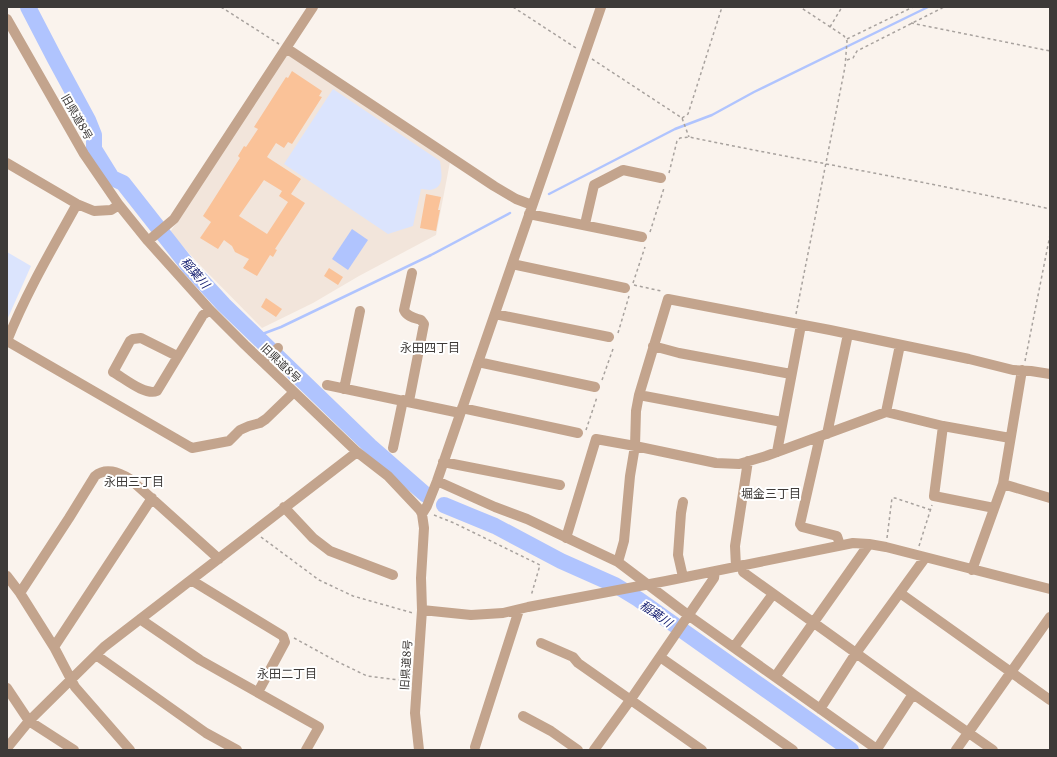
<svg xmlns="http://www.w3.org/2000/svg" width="1057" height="757" viewBox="0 0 1057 757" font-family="Merriweather,'Noto Sans JP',serif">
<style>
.built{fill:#f2e5db}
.green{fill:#dbe4fd}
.water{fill:#b0c4fe}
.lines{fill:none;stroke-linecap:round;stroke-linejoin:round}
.stream{stroke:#b0c4fe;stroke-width:2.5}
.river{stroke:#b0c4fe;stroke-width:16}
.building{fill:#fac298;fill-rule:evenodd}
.path{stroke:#a8a29e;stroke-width:1.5;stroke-dasharray:3 3;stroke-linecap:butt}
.minor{stroke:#c3a48d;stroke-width:10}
.labels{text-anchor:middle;stroke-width:4;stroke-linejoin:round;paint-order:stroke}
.street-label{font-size:11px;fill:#3d3a38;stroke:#fff}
.water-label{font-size:12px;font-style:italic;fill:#182172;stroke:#fff}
.neighbourhood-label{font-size:12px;fill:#3d3a38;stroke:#fff}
</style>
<rect width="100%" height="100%" fill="#faf3ed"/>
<!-- built -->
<path class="built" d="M288,55L450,162L436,235L359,276L313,303L262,328L197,262L170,232L179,219L286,56Z"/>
<!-- green -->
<path class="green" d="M333,89L440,161C441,171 446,188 430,190C427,190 424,189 421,189L413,226L388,234L284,164Z
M7,252L31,266L7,320Z"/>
<!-- water -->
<path class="water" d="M352,229L368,240L348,270L332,259Z"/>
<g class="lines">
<!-- stream -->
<path class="stream" d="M549,194L675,129L712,115L754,92L928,7
M257,336L281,327L431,255L510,213"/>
<!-- river -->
<path class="river" d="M28,7L55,59L88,120L94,135V149L112,178L123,183L189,267L224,305L370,446L426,495
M444,505L495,526L561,561L615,585L638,599L851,750"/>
</g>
<!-- building -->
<path class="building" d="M292,71L322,91L319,96L322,97L292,144L288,142L284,148L276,143L267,157L301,179L291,194L305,203L275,249L277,250L273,257L270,255L257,276L243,268L249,259L235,252L232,246L224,240L218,249L200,238L211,222L203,216L240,158L238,156L244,146L246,147L258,129L254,127L286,77L288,78ZM264,180L282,191L279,196L288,202L267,234L239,216Z
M426,194L441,197L438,210H440L436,231L420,228Z
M329,268L343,277L338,285L324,276Z
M266,298L282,309L276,317L261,307Z"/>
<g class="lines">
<!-- path -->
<path class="path" d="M221,7L279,44
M513,7L576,48
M911,23L1050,51
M830,27L842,7
M847,39L913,7
M592,59L682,118L689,137
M847,60L853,58L857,51L944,7
M682,118L688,114L722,7
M669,173L677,141L680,138L689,137C810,162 930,182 1050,209
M650,232L664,188
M633,283L645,247
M634,285L661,291
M796,314L845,67L847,41L844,36L800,7
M618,333L629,296
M1025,361L1050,235
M602,380L614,346
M586,430L597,397
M434,515L454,523L540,565L531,596
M261,537L319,580L353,596L413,613
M887,538L892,498H895L931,510
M919,546L932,505
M294,638L336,661L367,676L407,681"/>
<!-- minor -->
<path class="minor" d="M7,19L84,154L119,205L148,241L210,310L245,345L357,452L388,476L420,510L422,514L424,528L421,578L422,610L415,713L419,750
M286,48L494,186L516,199L532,205
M7,163L77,204L94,211L111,210L119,205
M529,214L642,237
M585,224L594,185L623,170L661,178
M148,241L174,219L313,7
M512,264L625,288
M495,314L609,337
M7,341L192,448L229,441L240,430L249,426L260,423L266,419L294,392
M7,341C26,293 52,249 77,204
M653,346L679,353L791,374
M177,356L141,338L133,339L130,341L113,372C124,378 145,396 157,391L203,315L210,310
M264,362L278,348
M478,362L595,387
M327,385L460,413
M344,389L360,311
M639,395L782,422
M409,401L424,324L421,320C415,318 407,317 404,310L412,273
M462,408L578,433
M886,412L900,345
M943,426L934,496L994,508
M827,434L848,334
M820,436L800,524L802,527L837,536L840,545
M393,448L403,400
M777,452L801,325
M443,462L560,485
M437,481L495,507L527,519L618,562L688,615L878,750
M1003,484L1050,498
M284,507L313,538L330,551L393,575
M422,514L427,506L437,481L601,7
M566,538L596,439L635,446L716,463L739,464L766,456L886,412L943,426L1010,438
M618,562L624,541L630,476L635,446L636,411L639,395L668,299L830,330L969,359L1013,370L1031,371L1050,374
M743,565V572L913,694L993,750
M736,567L735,546L748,461
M972,570L1003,484L1022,370
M7,576L20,593L54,647L75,687L130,750
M683,577L678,555L681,513L683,502
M191,580L283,636L285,642L258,692
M20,593L69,518L95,476C106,467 118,472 130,479L219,559
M900,593L1050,700
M422,610L471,615L503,613L528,607L666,581L853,543L869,544L886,547L1050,589
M140,619L200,660L319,727L306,750
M541,643L573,657L578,663L702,750
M54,647L152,498
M734,647L773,594
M96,655L206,733L237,750
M660,657L793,750
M775,677L869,544
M7,688L29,721L74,750
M820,709L856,653L925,558
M523,716L551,731L578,750
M475,747L519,610
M7,748L29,721L104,647L357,452
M877,749L913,694
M594,750L631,699L714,578L715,571
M956,750L1050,617"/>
</g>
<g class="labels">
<!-- street labels -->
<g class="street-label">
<text transform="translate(77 117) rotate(60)" y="4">旧県道8号</text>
<text transform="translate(281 363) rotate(44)" y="4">旧県道8号</text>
<text transform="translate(406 665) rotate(-86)" y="4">旧県道8号</text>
</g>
<!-- water labels -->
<g class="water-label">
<text transform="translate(195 273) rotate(49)" y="4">稲葉川</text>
<text transform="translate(656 614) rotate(35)" y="4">稲葉川</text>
</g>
<!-- neighbourhood labels -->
<g class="neighbourhood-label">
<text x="430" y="352">永田四丁目</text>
<text x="134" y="486">永田三丁目</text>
<text x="771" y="498">堀金三丁目</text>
<text x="287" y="678">永田二丁目</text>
</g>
</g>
<!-- border -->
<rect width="1057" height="757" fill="none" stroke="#3d3a38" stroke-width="16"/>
</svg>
